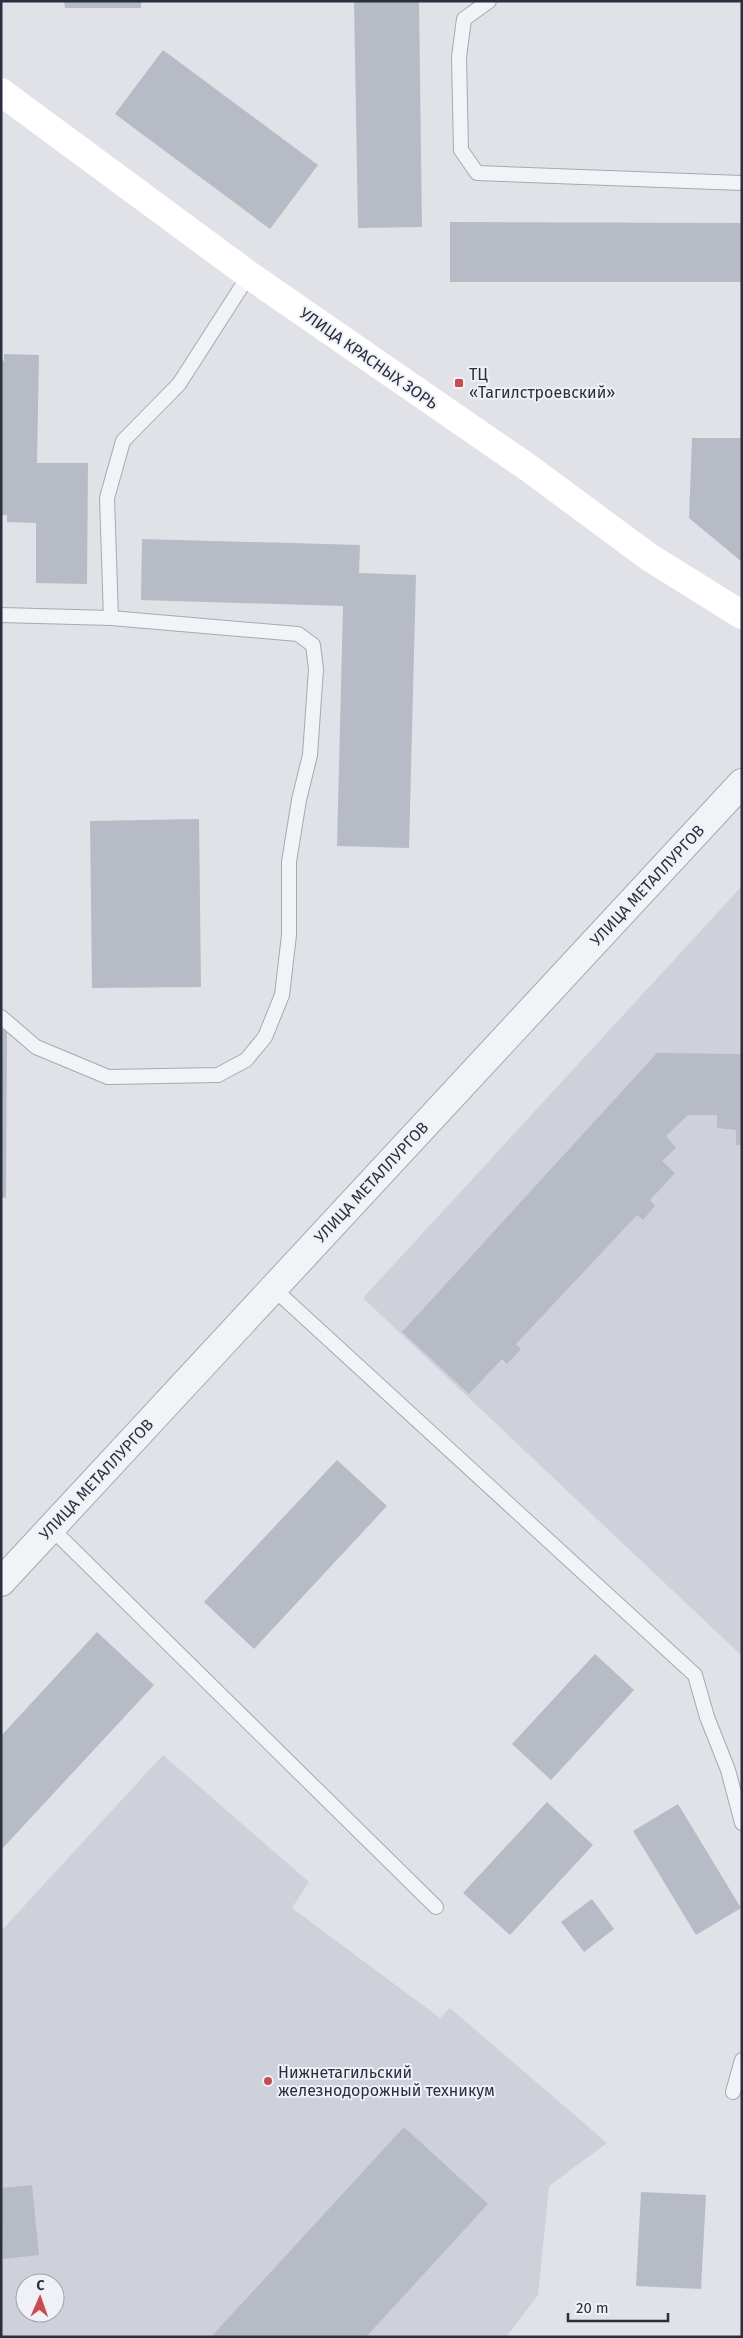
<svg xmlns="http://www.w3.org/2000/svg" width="743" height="2338" viewBox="0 0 743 2338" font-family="'Fira Sans',sans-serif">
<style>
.built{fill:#ced1da;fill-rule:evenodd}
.building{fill:#b7bbc5}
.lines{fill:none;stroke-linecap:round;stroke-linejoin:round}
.lane-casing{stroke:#a5a9b2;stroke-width:16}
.street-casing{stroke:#a5a9b2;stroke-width:30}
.lane{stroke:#f2f3f7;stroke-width:14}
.street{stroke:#f2f3f7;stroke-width:28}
.secondary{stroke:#fff;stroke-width:28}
.poi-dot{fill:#c74b50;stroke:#eff1f6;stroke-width:2}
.labels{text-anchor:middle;stroke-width:4;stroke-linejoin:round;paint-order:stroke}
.street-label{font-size:16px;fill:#292f3f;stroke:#eff1f6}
.poi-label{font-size:16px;fill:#292f3f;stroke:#eff1f6;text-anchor:start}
</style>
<rect width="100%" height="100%" fill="#e0e2e8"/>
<!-- built -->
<path class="built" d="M742,886V1656L363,1298Z
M163,1755L309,1882L292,1908L440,2018L450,2008L607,2143L549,2186L538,2295L506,2337H1V1931ZM25,2283H55V2313H25Z"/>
<!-- building -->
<path class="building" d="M64,1H141V8H65Z
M354,1H419L422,227L358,228Z
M163,50L318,165L270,229L115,114Z
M450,222L742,223V282H450Z
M4,354L39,355L37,463H88L87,584L36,583V523L7,522V515H1V360L4,361Z
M692,438H742V562L689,518Z
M142,539L360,545L359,573L416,575L409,848L337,846L343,606L141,600Z
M199,819L201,987L92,988L90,821Z
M1,1030H7L6,1198L1,1197Z
M657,1053L742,1054V1145H736V1130L717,1128V1115H688L666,1136L676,1148L662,1161L675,1173L650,1200L655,1206L643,1220L637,1215L516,1344L521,1349L507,1364L502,1359L469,1394L402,1332Z
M337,1460L387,1506L254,1649L204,1602Z
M97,1632L154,1685L1,1850V1736Z
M595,1654L634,1690L551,1780L512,1744Z
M547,1802L593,1845L510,1935L463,1893Z
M678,1804L741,1908L696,1935L633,1831Z
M592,1899L614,1929L584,1952L561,1922Z
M404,2127L488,2204L366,2337H211Z
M32,2185L39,2255L3,2259L1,2188Z
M641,2192L706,2195L701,2289L636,2286Z"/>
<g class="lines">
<defs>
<path id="lane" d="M489,1L464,19L459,57L461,150L477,173L742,183
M1,615L111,618L298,634L313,645L316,669L310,755L299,800L289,862V935L282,995L265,1037L246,1060L218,1075L108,1077L36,1047L1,1017
M111,618L107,498L123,441L179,384L249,275
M273,1288L695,1675L707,1717L728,1770L742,1823
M51,1528L436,1907
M733,2092L742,2060"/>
<path id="street" d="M1,1582L742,783"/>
</defs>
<!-- lane casing -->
<use href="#lane" class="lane-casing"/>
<!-- street casing -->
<use href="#street" class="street-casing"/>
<!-- lane -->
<use href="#lane" class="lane"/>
<!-- street -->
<use href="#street" class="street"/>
<!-- secondary -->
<path class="secondary" d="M1,92L249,275L530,469L649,557L742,615"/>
</g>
<!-- markers -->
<g class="poi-dot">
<rect x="454" y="378" width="10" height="10" rx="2.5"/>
<circle cx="268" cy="2081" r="5"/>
</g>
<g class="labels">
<!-- street labels -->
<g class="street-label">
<text transform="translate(369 358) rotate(35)" y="6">УЛИЦА КРАСНЫХ ЗОРЬ</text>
<text transform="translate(647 885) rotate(-47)" y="6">УЛИЦА МЕТАЛЛУРГОВ</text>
<text transform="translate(371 1182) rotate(-47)" y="6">УЛИЦА МЕТАЛЛУРГОВ</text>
<text transform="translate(96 1479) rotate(-47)" y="6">УЛИЦА МЕТАЛЛУРГОВ</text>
</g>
<!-- poi labels -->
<g class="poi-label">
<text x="469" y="380">ТЦ<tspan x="469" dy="18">«Тагилстроевский»</tspan></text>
<text x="278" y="2078">Нижнетагильский<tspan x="278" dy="18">железнодорожный техникум</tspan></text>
</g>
</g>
<!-- border -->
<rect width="743" height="2338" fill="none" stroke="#292f3f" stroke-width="5"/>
<!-- north arrow -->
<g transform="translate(40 2298) rotate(2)"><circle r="24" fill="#eff1f6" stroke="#a0a3ad"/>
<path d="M0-4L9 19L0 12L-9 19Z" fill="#c74b50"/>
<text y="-8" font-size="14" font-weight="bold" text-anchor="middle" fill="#292f3f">С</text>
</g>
<!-- scale -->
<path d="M568 2313v8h100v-8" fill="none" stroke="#292f3f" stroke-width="2.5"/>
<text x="576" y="2313" font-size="15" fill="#292f3f" stroke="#eff1f6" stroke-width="4" paint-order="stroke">20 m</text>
</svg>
